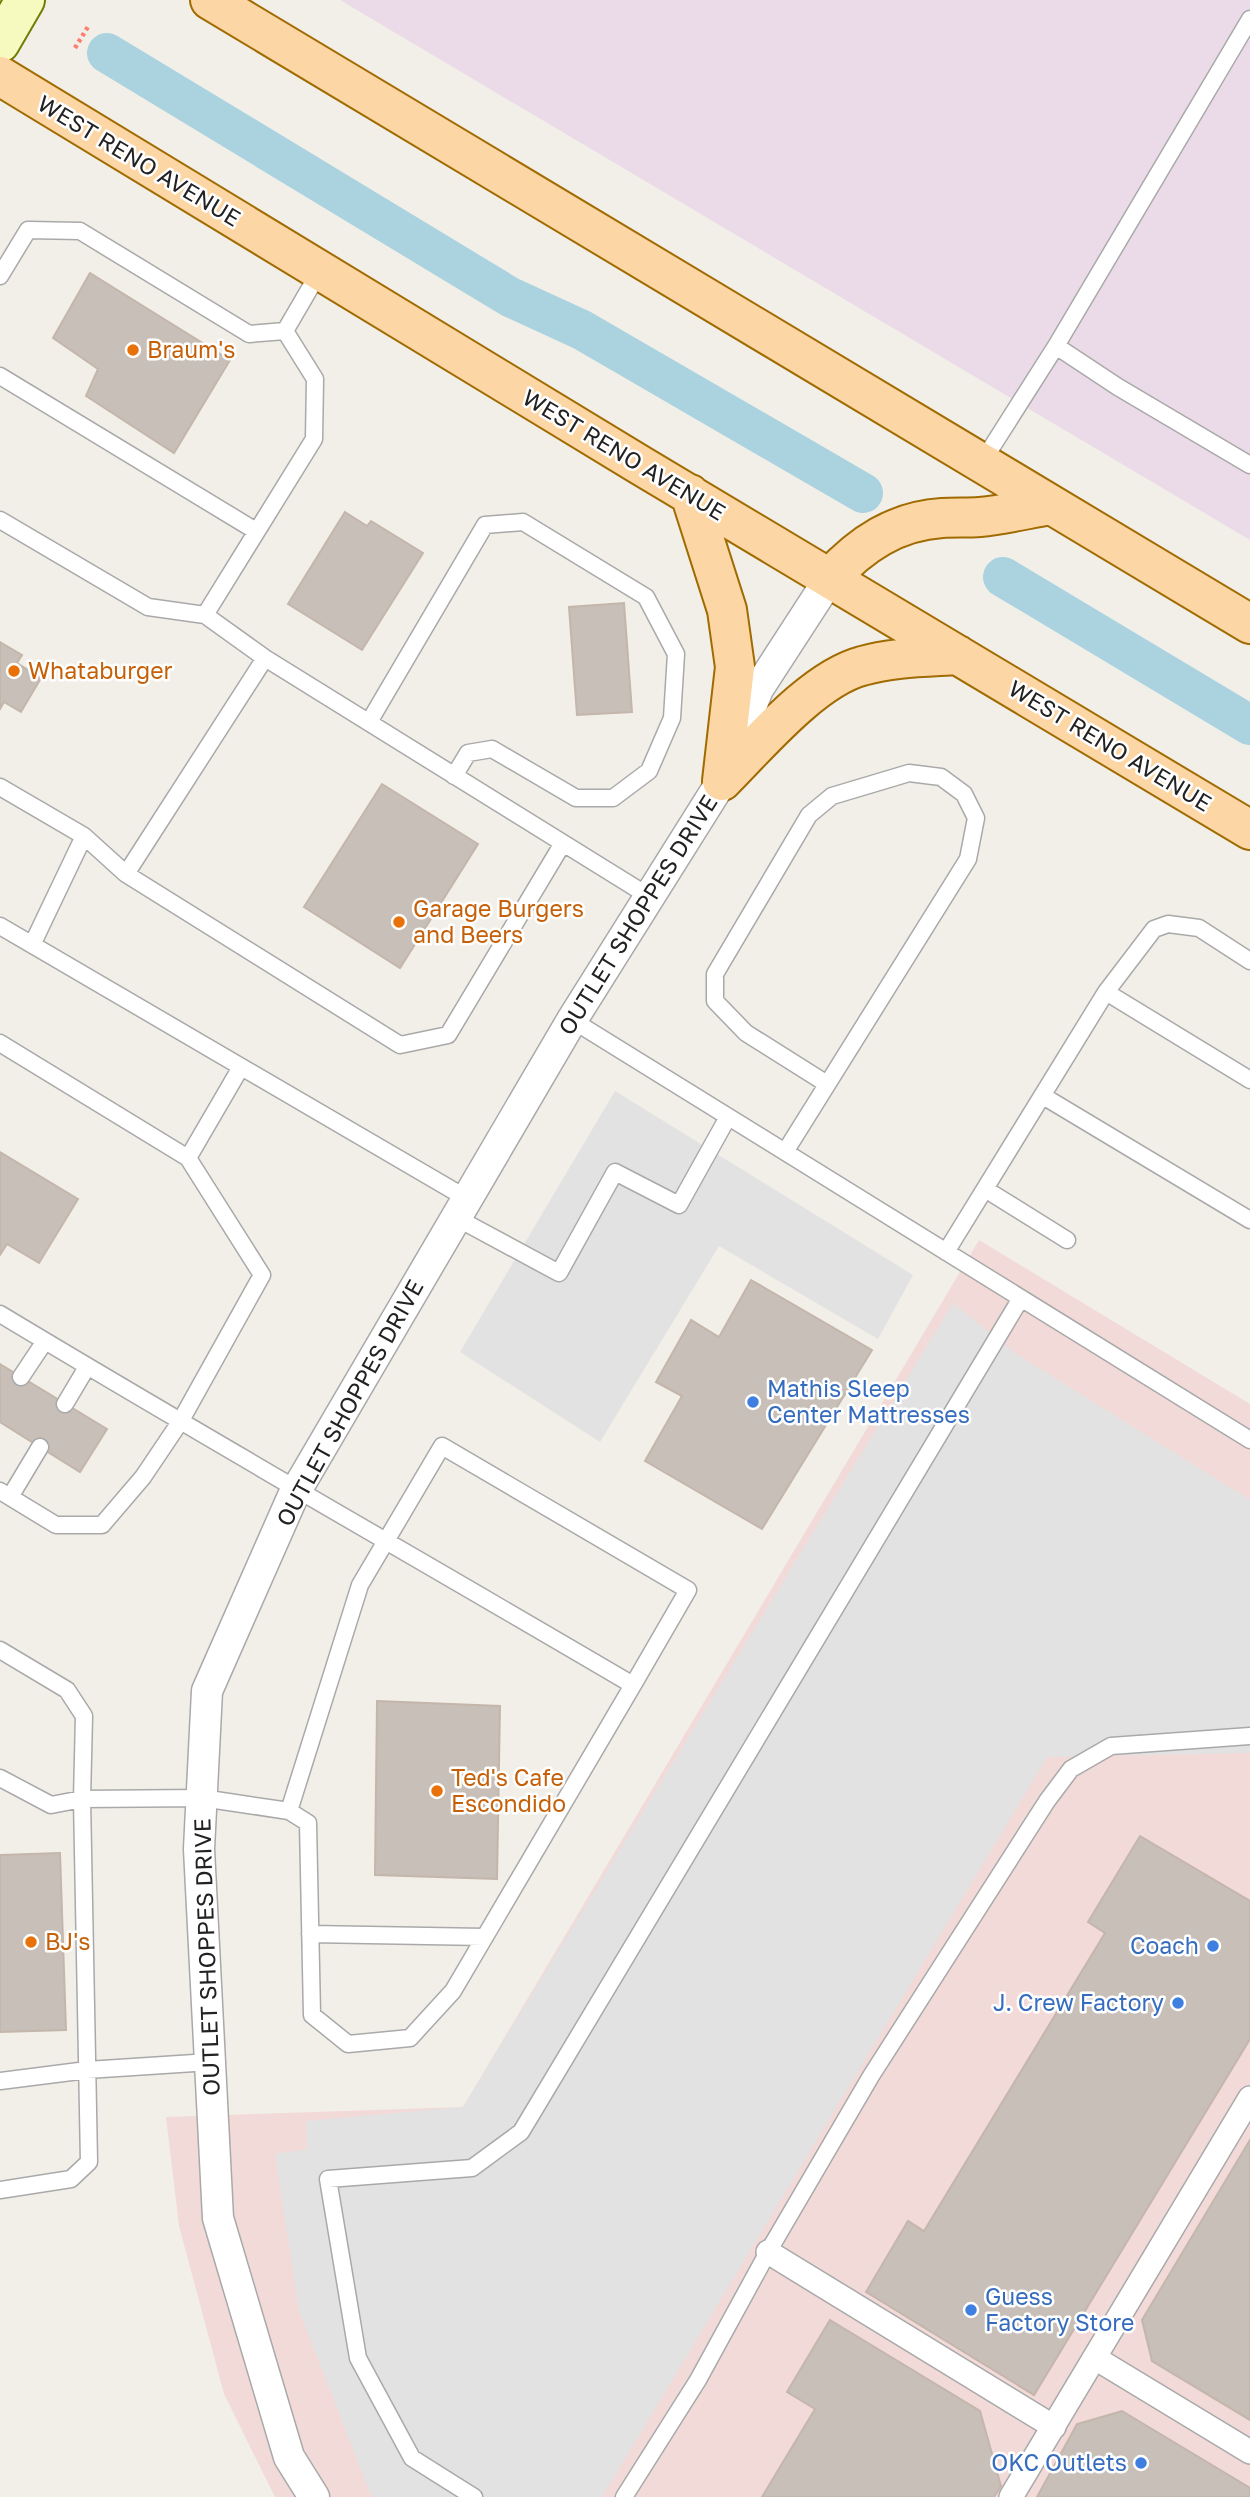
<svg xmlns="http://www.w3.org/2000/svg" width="1250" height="2497" viewBox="0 0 1250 2497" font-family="'Golos Text',sans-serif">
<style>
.commercial{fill:#f2dad9}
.industrial{fill:#ebdbe8}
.parking{fill:#e2e2e2}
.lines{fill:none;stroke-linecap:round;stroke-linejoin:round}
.canal{stroke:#aad3df;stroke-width:40}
.building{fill:#c7bfb8;stroke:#c4b6ab;stroke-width:2}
.service-casing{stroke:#a9a9a9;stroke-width:19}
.pedestrian-casing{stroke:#a9a9a9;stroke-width:26}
.minor-casing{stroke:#a9a9a9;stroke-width:33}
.secondary-casing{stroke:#707d05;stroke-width:42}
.primary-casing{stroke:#a06b00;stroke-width:42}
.path{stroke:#fa8072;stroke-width:4.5;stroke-dasharray:3.5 3.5;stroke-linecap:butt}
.service{stroke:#fff;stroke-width:16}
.pedestrian{stroke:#fff;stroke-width:23}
.minor{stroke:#fff;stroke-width:30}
.secondary{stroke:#f7fabf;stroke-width:38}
.primary{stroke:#fcd6a4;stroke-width:38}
.food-dot{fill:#e8710a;stroke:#fff;stroke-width:2.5}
.shop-dot{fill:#3f7fe0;stroke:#fff;stroke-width:2.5}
.labels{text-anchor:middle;stroke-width:5;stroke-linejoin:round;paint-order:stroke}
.street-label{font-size:23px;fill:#222;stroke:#fff}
.food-label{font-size:23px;fill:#c56008;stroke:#fff;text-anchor:start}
.shop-label{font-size:23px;fill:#366cbe;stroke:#fff;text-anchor:end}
</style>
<rect width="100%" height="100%" fill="#f2efe9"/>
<!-- commercial -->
<path class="commercial" d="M979,1240L1250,1404V2497H275L224,2394L179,2226L166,2117L463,2107Z"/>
<!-- industrial -->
<path class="industrial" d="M340,0H1250V540Z"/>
<!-- parking -->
<path class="parking" d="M615,1091L913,1275L878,1339L719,1246L600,1442L460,1352Z
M953,1303L1015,1353L1250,1500V1753L1047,1757L602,2497H376L370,2493L299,2310L275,2154L307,2149L306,2121L463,2107Z"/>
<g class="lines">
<!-- canal -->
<path class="canal" d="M107,53L510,297L582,330L863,493
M1003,577L1250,725"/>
</g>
<!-- building -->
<path class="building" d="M90,273L230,360L174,453L86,396L98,369L53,338Z
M345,512L367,526L371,521L423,553L362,650L288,604Z
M624,603L632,712L577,715L569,607Z
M0,642L22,655L17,663L41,678L21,712L4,702L0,709Z
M382,784L478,844L400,968L304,907Z
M0,1152L78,1199L39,1263L7,1244L0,1255Z
M751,1280L872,1350L762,1529L645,1461L682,1396L656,1382L691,1320L719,1337Z
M0,1364L107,1429L80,1472L0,1422Z
M377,1701L500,1706L497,1879L375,1875Z
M1140,1836L1250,1901V2039L1034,2395L866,2292L908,2221L924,2231L1105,1933L1088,1922Z
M60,1853L66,2030L0,2032V1855Z
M1250,2140V2420L1152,2361L1142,2320Z
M830,2320L980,2411L1001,2486L994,2497H762L815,2409L787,2392Z
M1122,2411L1250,2488V2497H1037L1077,2424Z"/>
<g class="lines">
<defs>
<path id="service" d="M0,276L28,230L80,231L249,334L285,331
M285,331L320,271
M1056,346L1250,19
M0,376L256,531
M981,464L1056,346L1118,387L1250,465
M0,520L148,607L205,615
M265,658L205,615L314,439L315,379L285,331
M369,722L485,525L523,522L646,597L676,654L672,718L649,771L613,798H576L492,749L468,753L454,776
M0,787L84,836L32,945
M84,836L126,874L265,658L650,897
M126,874L400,1045L448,1035L563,843
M0,926L466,1198
M1106,992L1250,1080
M572,1020L1250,1440
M0,1043L188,1158
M1043,1096L1250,1220
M785,1152L968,859L976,818L964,794L941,777L909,773L832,796L809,815L715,974V1001L746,1033L827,1084
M985,1189L1067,1240
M455,1217L559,1273L615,1172L679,1205L728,1117
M946,1252L1106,992L1154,929L1168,924L1199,928L1250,961
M0,1314C209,1440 422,1561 633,1685L453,1991L410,2038L348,2044L312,2015L308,1823L289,1811L202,1798L82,1799L51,1805L0,1778
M21,1377L45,1341
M65,1404L87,1367
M0,1491L56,1525H102L143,1477L180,1422L262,1275L188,1158L241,1067
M10,1497L40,1447
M0,1650L67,1690L84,1716L82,1799L89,2162L71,2179L0,2190
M289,1811L360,1585L442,1446L688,1590L633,1685
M310,1934L485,1937
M0,2081L87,2070L210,2062
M474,2497L412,2458L358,2358L328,2179L472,2168L521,2132L1021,1298
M624,2497L698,2380L768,2252L871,2076L1047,1801L1071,1769L1111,1746L1250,1736"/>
<path id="pedestrian" d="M768,2252L1054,2427
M1095,2358L1250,2452
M1011,2497L1250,2098"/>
<path id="minor" d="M314,2497L289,2457L218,2218L199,1849L207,1691L293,1496L572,1020L722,781L758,689L830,578"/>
<path id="secondary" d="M0,43L25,0"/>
<path id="primary" d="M210,0L1250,624
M0,76L640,465L1250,830
M690,494L727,610L735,667L722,781
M830,578C861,544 896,521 942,518C955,517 967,518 980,517C1003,515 1027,509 1050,505
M722,781C758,745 813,679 862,666C892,657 927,657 958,655"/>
</defs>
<!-- service casing -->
<use href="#service" class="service-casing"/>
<!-- pedestrian casing -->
<use href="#pedestrian" class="pedestrian-casing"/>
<!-- minor casing -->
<use href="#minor" class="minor-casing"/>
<!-- secondary casing -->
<use href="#secondary" class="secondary-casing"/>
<!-- primary casing -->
<use href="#primary" class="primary-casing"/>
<!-- path -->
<path class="path" d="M75,48L89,25"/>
<!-- service -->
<use href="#service" class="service"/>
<!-- pedestrian -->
<use href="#pedestrian" class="pedestrian"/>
<!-- minor -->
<use href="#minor" class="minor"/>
<!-- secondary -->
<use href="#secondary" class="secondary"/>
<!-- primary -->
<use href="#primary" class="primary"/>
</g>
<!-- markers -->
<g class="food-dot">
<circle cx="133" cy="350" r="7"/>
<circle cx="14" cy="671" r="7"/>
<circle cx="399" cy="922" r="7"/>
<circle cx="437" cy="1791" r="7"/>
<circle cx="31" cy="1942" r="7"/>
</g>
<g class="shop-dot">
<circle cx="753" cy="1402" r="7"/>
<circle cx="1213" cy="1946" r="7"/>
<circle cx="1178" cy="2003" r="7"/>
<circle cx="971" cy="2310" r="7"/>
<circle cx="1141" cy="2463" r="7"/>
</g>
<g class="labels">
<!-- street labels -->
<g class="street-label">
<text transform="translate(139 161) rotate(31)" y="8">WEST RENO AVENUE</text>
<text transform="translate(624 455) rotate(31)" y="8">WEST RENO AVENUE</text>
<text transform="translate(1110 746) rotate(31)" y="8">WEST RENO AVENUE</text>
<text transform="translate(638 915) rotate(-58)" y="8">OUTLET SHOPPES DRIVE</text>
<text transform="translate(350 1403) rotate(-61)" y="8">OUTLET SHOPPES DRIVE</text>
<text transform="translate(207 1957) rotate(-92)" y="8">OUTLET SHOPPES DRIVE</text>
</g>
<!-- food labels -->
<g class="food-label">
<text x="147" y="358">Braum's</text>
<text x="28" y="679">Whataburger</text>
<text x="413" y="917">Garage Burgers<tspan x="413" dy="26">and Beers</tspan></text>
<text x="451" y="1786">Ted's Cafe<tspan x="451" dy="26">Escondido</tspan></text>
<text x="45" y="1950">BJ's</text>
</g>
<!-- shop labels -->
<g class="shop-label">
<text x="767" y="1397" text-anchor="start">Mathis Sleep<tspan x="767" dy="26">Center Mattresses</tspan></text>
<text x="1199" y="1954">Coach</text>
<text x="1164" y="2011">J. Crew Factory</text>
<text x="985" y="2305" text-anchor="start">Guess<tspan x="985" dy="26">Factory Store</tspan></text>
<text x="1127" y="2471">OKC Outlets</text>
</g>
</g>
</svg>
